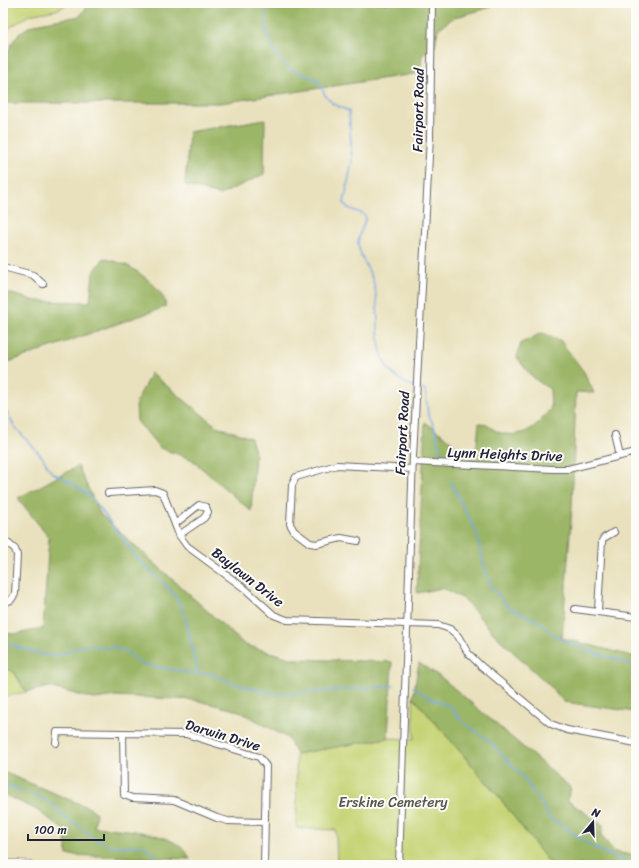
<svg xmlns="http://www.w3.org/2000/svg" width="639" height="868" viewBox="0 0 639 868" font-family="Sriracha,sans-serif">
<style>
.green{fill:#c6d476;stroke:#747b58}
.forest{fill:#9cb667;stroke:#5f6c51}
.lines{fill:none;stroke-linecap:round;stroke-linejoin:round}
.stream{stroke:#77a8e2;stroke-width:1.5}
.street-casing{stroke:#686568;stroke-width:8}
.secondary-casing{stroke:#686568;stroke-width:10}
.street{stroke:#fff;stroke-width:6}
.secondary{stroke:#fff;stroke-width:9}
.labels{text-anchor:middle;stroke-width:4;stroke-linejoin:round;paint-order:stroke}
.street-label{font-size:14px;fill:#22223b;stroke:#fdfcf7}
.park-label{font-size:14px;fill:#53574d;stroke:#fdfcf7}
</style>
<rect width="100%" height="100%" fill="#fdfcf7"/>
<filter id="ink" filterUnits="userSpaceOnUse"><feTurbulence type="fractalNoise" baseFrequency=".025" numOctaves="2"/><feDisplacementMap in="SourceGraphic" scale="8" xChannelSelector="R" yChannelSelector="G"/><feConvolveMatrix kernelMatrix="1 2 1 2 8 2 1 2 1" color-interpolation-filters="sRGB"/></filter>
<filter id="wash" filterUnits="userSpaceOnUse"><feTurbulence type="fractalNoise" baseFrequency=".012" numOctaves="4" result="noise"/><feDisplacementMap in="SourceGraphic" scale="16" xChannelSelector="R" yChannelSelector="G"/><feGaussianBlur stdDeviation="0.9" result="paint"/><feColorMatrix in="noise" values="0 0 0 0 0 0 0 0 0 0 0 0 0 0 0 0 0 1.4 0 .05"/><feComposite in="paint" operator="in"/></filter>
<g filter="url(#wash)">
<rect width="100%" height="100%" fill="#e9e1bd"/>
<!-- green -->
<path class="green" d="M3,3H71L56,10L29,15L3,32Z
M3,667L14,672L26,692L3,697Z
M413,697L495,792L551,865H337L336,830L297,828L296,754L388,738L414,739Z"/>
<!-- forest -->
<path class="forest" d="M90,3H491V7L453,18L438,29L435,47L422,55L420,73L221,103H3C3,78 2,40 29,27C39,21 67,19 80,16Z
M265,119L264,174L220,195L185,185L189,132Z
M104,258C111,261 119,262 126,265C138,271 169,293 165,307L3,364V294L9,293L36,301L90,302L93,273Z
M542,333L560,340L584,372L594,393L576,392L572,507L562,638L636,657V712L564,702L549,685L495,635L464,599L442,588L417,593L425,422L451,441L464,454L472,458L476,454L479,423C488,423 493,431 501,433C525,439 538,425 551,408L550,389C535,381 526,371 517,357L521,343Z
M151,373L216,426L251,438L255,452L251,511L191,459L160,448L137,421L136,402Z
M78,466L100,514L245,645L294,659L392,662L388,738L296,754L288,738L239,711L195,700L116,696L94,699L49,687L26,692L14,672L3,667V633L16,634L43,629L49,538L18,498Z
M419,663L442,678L571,788L567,800L603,826L601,836L615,852L636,856V865H551L495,792L413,697Z
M3,772L92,809L96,813L94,827C120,830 178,830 190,859L67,855L64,830L37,810L3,794Z"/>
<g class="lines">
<!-- stream -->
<path class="stream" d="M268,3C262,26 269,50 286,66C294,73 309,76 318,80L325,95L333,104L349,111L352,161L344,203L348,208L363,214L366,217C364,225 358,236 358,244C360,259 371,271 374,284C384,322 365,369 413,386
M421,389L425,390L428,414L435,428L441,456
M3,404L14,426L43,458L51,472L72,483L93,499L137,558L173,593L181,606L186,619L198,673
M451,482L477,534L483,563L491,586L507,606L538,621L557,637L583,649L636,666
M3,642L39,654L54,656L83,646L92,645L99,648L113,647L127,652L141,664L190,673L212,674L235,684L272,693L284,694L393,686
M413,687L428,697L451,707L460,719L490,742L522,776L543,806L549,818C566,826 580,840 597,849C609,855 622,860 635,865
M3,783C19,791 40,794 54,806C58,809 60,814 64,817C69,821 75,823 80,827C89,833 95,841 105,844C131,853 140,833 159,861"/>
</g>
</g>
<g filter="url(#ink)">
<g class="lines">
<defs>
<path id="street" d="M3,267L33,275L43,284
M615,435L620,456
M413,462L553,469H568L636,452
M108,493L155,490L163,493L179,535L187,546L244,588L274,615L287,620L438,625L450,629L458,636L468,653L480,665L551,724L567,730L636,743
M175,524L199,505L206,507L208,512L204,518L179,535
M3,539L15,549L17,555L15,594L11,600L3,603
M358,541L341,538L316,544L310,543L294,531L290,524L292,485L296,477L337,465L412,469
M575,609L636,617
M598,610L602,541L604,538L614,532
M123,733L124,795L132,798L174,800L217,818L228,821L264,822
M56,743L57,732L186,734L259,757L266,766L264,865
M399,865L413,456L430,137L432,3"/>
<path id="secondary" d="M3,864L29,865"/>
</defs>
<!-- street casing -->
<use href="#street" class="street-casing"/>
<!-- secondary casing -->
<use href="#secondary" class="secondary-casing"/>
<!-- street -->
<use href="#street" class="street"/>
<!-- secondary -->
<use href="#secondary" class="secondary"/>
</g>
</g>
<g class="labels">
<!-- street labels -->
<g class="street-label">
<text transform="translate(418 110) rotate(-89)" y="5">Fairport Road</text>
<text transform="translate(402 433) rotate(-87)" y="5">Fairport Road</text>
<text transform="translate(505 454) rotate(2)" y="5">Lynn Heights Drive</text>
<text transform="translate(248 577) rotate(38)" y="5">Baylawn Drive</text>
<text transform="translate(223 735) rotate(17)" y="5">Darwin Drive</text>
</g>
<!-- park labels -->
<g class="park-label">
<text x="393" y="807">Erskine Cemetery</text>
</g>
</g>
<!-- margin -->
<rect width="639" height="868" fill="none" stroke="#fdfcf7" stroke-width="16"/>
<!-- north arrow -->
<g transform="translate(593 822) rotate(19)" stroke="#fdfcf7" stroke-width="3" paint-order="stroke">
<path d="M0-3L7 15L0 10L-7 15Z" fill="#22223b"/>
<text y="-6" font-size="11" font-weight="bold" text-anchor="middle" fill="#22223b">N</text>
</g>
<!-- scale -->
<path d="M28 834v6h76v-6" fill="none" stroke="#22223b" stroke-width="2"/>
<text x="34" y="834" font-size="12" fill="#22223b" stroke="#fdfcf7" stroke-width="3" paint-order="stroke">100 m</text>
</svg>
